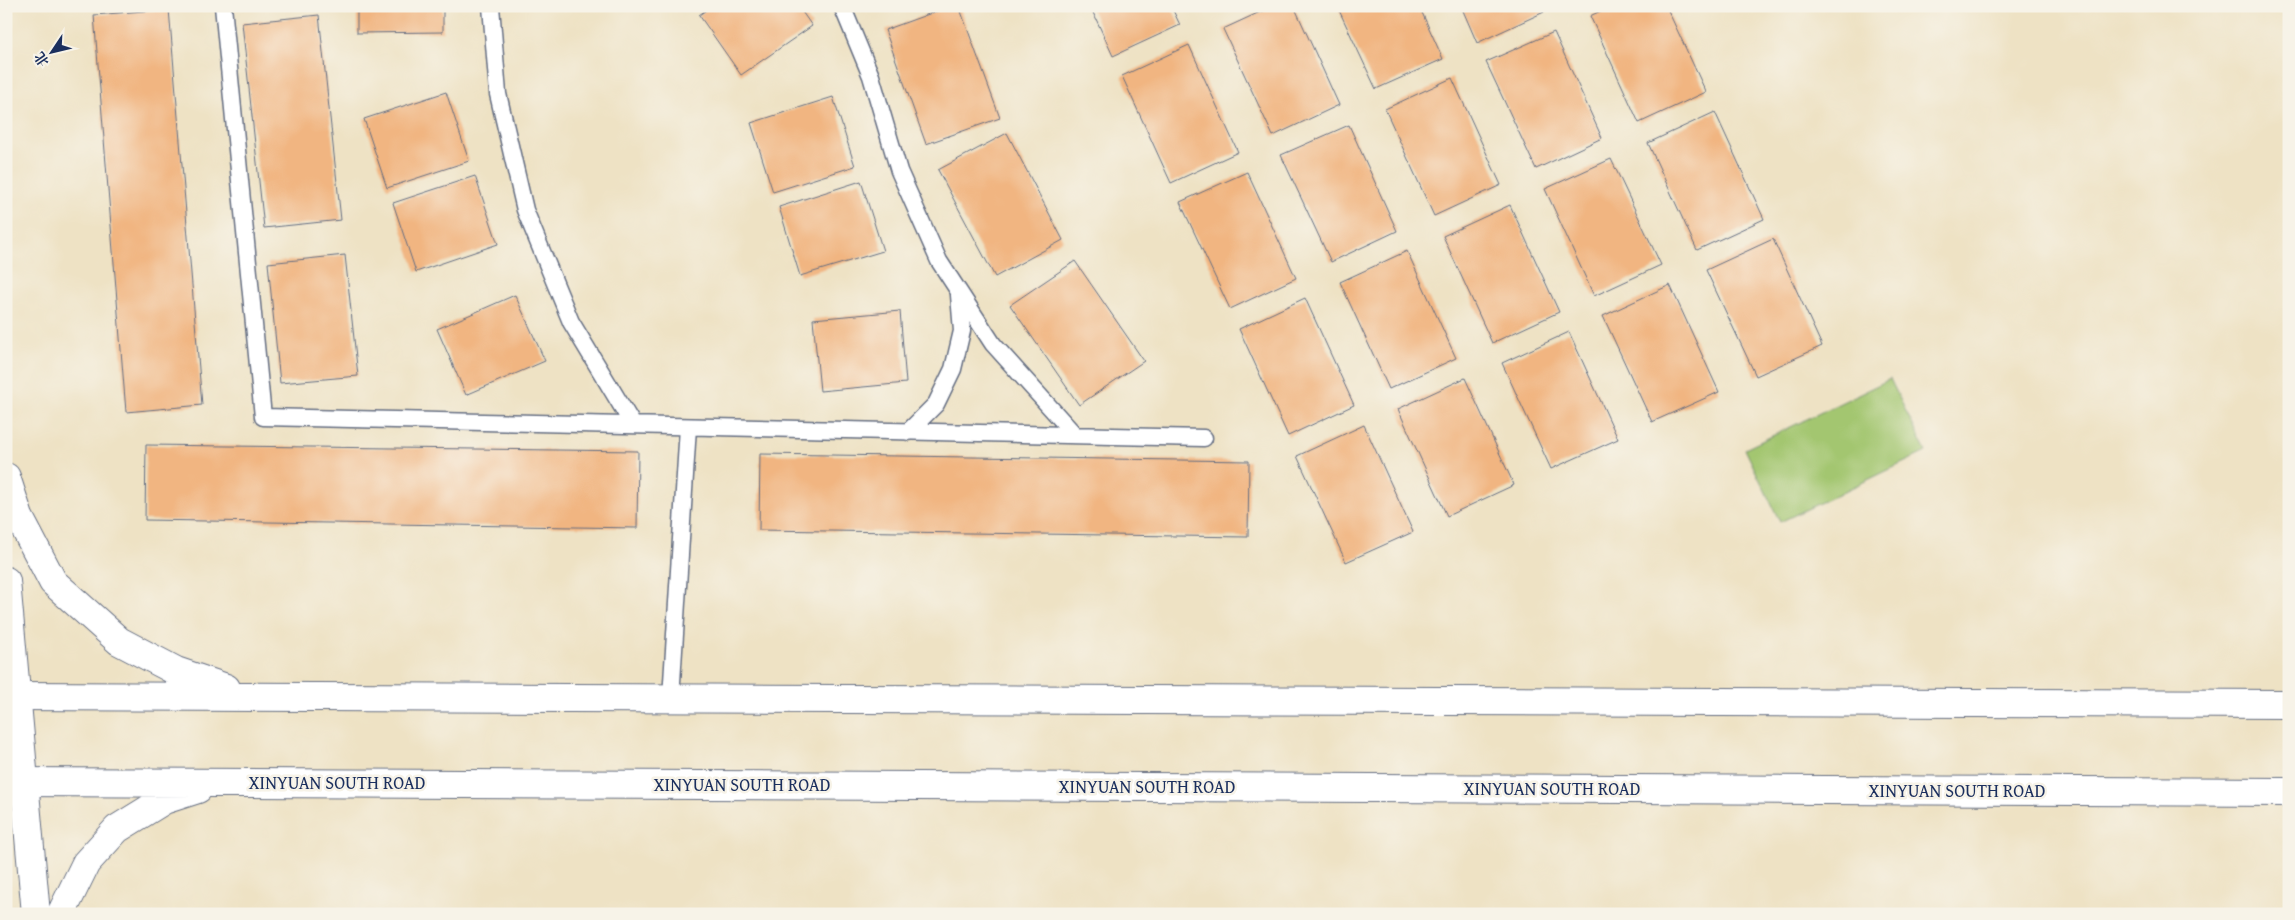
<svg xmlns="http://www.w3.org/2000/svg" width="2295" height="920" viewBox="0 0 2295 920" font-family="'Gentium Book Plus','Noto Serif SC',serif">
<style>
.green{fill:#a3c66f;stroke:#5f7a66}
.building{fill:#f1b581}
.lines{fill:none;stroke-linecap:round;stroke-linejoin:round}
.lane-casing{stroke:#656e82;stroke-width:19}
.secondary-casing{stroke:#656e82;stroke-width:30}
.primary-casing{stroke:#656e82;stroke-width:30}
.lane{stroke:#fff;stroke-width:16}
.secondary{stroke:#fff;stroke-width:28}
.primary{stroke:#fff;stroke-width:28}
.labels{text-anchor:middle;stroke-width:5;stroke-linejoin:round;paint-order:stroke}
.street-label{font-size:18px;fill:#1b2f5e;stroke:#f7f3e8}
</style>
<rect width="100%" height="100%" fill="#f7f3e8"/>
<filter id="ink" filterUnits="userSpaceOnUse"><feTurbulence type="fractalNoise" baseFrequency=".02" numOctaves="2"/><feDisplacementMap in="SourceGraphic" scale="10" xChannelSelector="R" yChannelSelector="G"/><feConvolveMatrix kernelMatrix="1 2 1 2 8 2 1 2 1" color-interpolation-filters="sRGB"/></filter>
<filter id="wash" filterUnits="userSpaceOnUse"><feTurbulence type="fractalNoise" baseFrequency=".0096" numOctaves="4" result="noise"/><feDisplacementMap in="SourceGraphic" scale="20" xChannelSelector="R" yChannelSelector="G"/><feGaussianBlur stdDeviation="1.12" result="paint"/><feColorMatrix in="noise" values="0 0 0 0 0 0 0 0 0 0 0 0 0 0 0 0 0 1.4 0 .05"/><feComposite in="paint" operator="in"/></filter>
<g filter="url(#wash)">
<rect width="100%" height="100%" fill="#eee2c4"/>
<!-- green -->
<path class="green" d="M1890,379L1926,452L1780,522L1745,449Z"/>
<g id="blocks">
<!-- building -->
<path class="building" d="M357,6H443V32L357,33Z
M712,6H798L812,26L741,75L699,15Z
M951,6H959L1000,118L926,144L885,30Z
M1090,6H1171L1180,25L1113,56Z
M1273,6H1294L1339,105L1273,136L1223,29Z
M1337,6H1419L1443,59L1376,89Z
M1461,6H1542L1544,12L1477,43Z
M1611,6H1666L1706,92L1639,123L1590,16Z
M169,9L202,405L126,412L94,15Z
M319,15L341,220L264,228L242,23Z
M1554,32L1602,138L1536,169L1486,62Z
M1189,45L1238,152L1171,183L1122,76Z
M1452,78L1501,185L1434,216L1385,109Z
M446,92L469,161L387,188L364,119Z
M833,97L855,166L773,192L751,123Z
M1715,112L1764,219L1697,250L1648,143Z
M1349,125L1397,231L1331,262L1281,155Z
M1007,133L1063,240L995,277L938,170Z
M1611,159L1661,265L1594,296L1545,189Z
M1247,172L1296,278L1230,309L1180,202Z
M475,176L498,244L416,272L393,203Z
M861,181L883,251L800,276L779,207Z
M1510,205L1559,312L1492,343L1443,236Z
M1773,239L1822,346L1756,376L1706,270Z
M1407,251L1456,358L1389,389L1340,282Z
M345,255L358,376L280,383L268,263Z
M1075,261L1144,361L1079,405L1010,305Z
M1670,285L1719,392L1652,422L1603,316Z
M515,295L545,361L466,395L437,329Z
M1305,298L1354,405L1288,436L1239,329Z
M900,311L906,383L820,391L813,319Z
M1569,332L1618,439L1551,469L1502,363Z
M1465,378L1514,485L1447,516L1398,409Z
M1364,425L1413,532L1346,562L1297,456Z
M146,445L638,451L637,528L145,520Z
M760,454L1249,461L1248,537L759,530Z"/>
</g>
</g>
<g filter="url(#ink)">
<use href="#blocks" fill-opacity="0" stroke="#656e82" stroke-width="1"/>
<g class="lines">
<defs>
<path id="lane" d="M223,6L263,417L1204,438
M491,6L498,94L525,210L571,322L633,425
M842,6L871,76L899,171L939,261L993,344L1075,435
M908,432L936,404L953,369L962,331L959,295
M671,698L688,427"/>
<path id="secondary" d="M6,581L36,914"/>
<path id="primary" d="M6,477L19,517L53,582L119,641L176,671L226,688
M6,696L2289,704
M6,782L2289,792
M61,914L86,863L117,829L164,800L198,789"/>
</defs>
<!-- lane casing -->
<use href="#lane" class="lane-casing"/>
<!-- secondary casing -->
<use href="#secondary" class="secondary-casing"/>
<!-- primary casing -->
<use href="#primary" class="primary-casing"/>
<!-- lane -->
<use href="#lane" class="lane"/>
<!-- secondary -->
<use href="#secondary" class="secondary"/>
<!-- primary -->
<use href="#primary" class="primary"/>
</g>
</g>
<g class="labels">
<!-- street labels -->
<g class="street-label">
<text x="337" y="789">XINYUAN SOUTH ROAD</text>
<text x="742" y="791">XINYUAN SOUTH ROAD</text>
<text x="1147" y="793">XINYUAN SOUTH ROAD</text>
<text x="1552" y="795">XINYUAN SOUTH ROAD</text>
<text x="1957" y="797">XINYUAN SOUTH ROAD</text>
</g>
</g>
<!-- margin -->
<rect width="2295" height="920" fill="none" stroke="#f7f3e8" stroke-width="25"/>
<!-- north arrow -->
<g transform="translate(52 52) rotate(235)" stroke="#f7f3e8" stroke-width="4" paint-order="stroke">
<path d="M0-4L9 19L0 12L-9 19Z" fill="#1b2f5e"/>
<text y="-8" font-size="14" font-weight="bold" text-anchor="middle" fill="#1b2f5e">北</text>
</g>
</svg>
